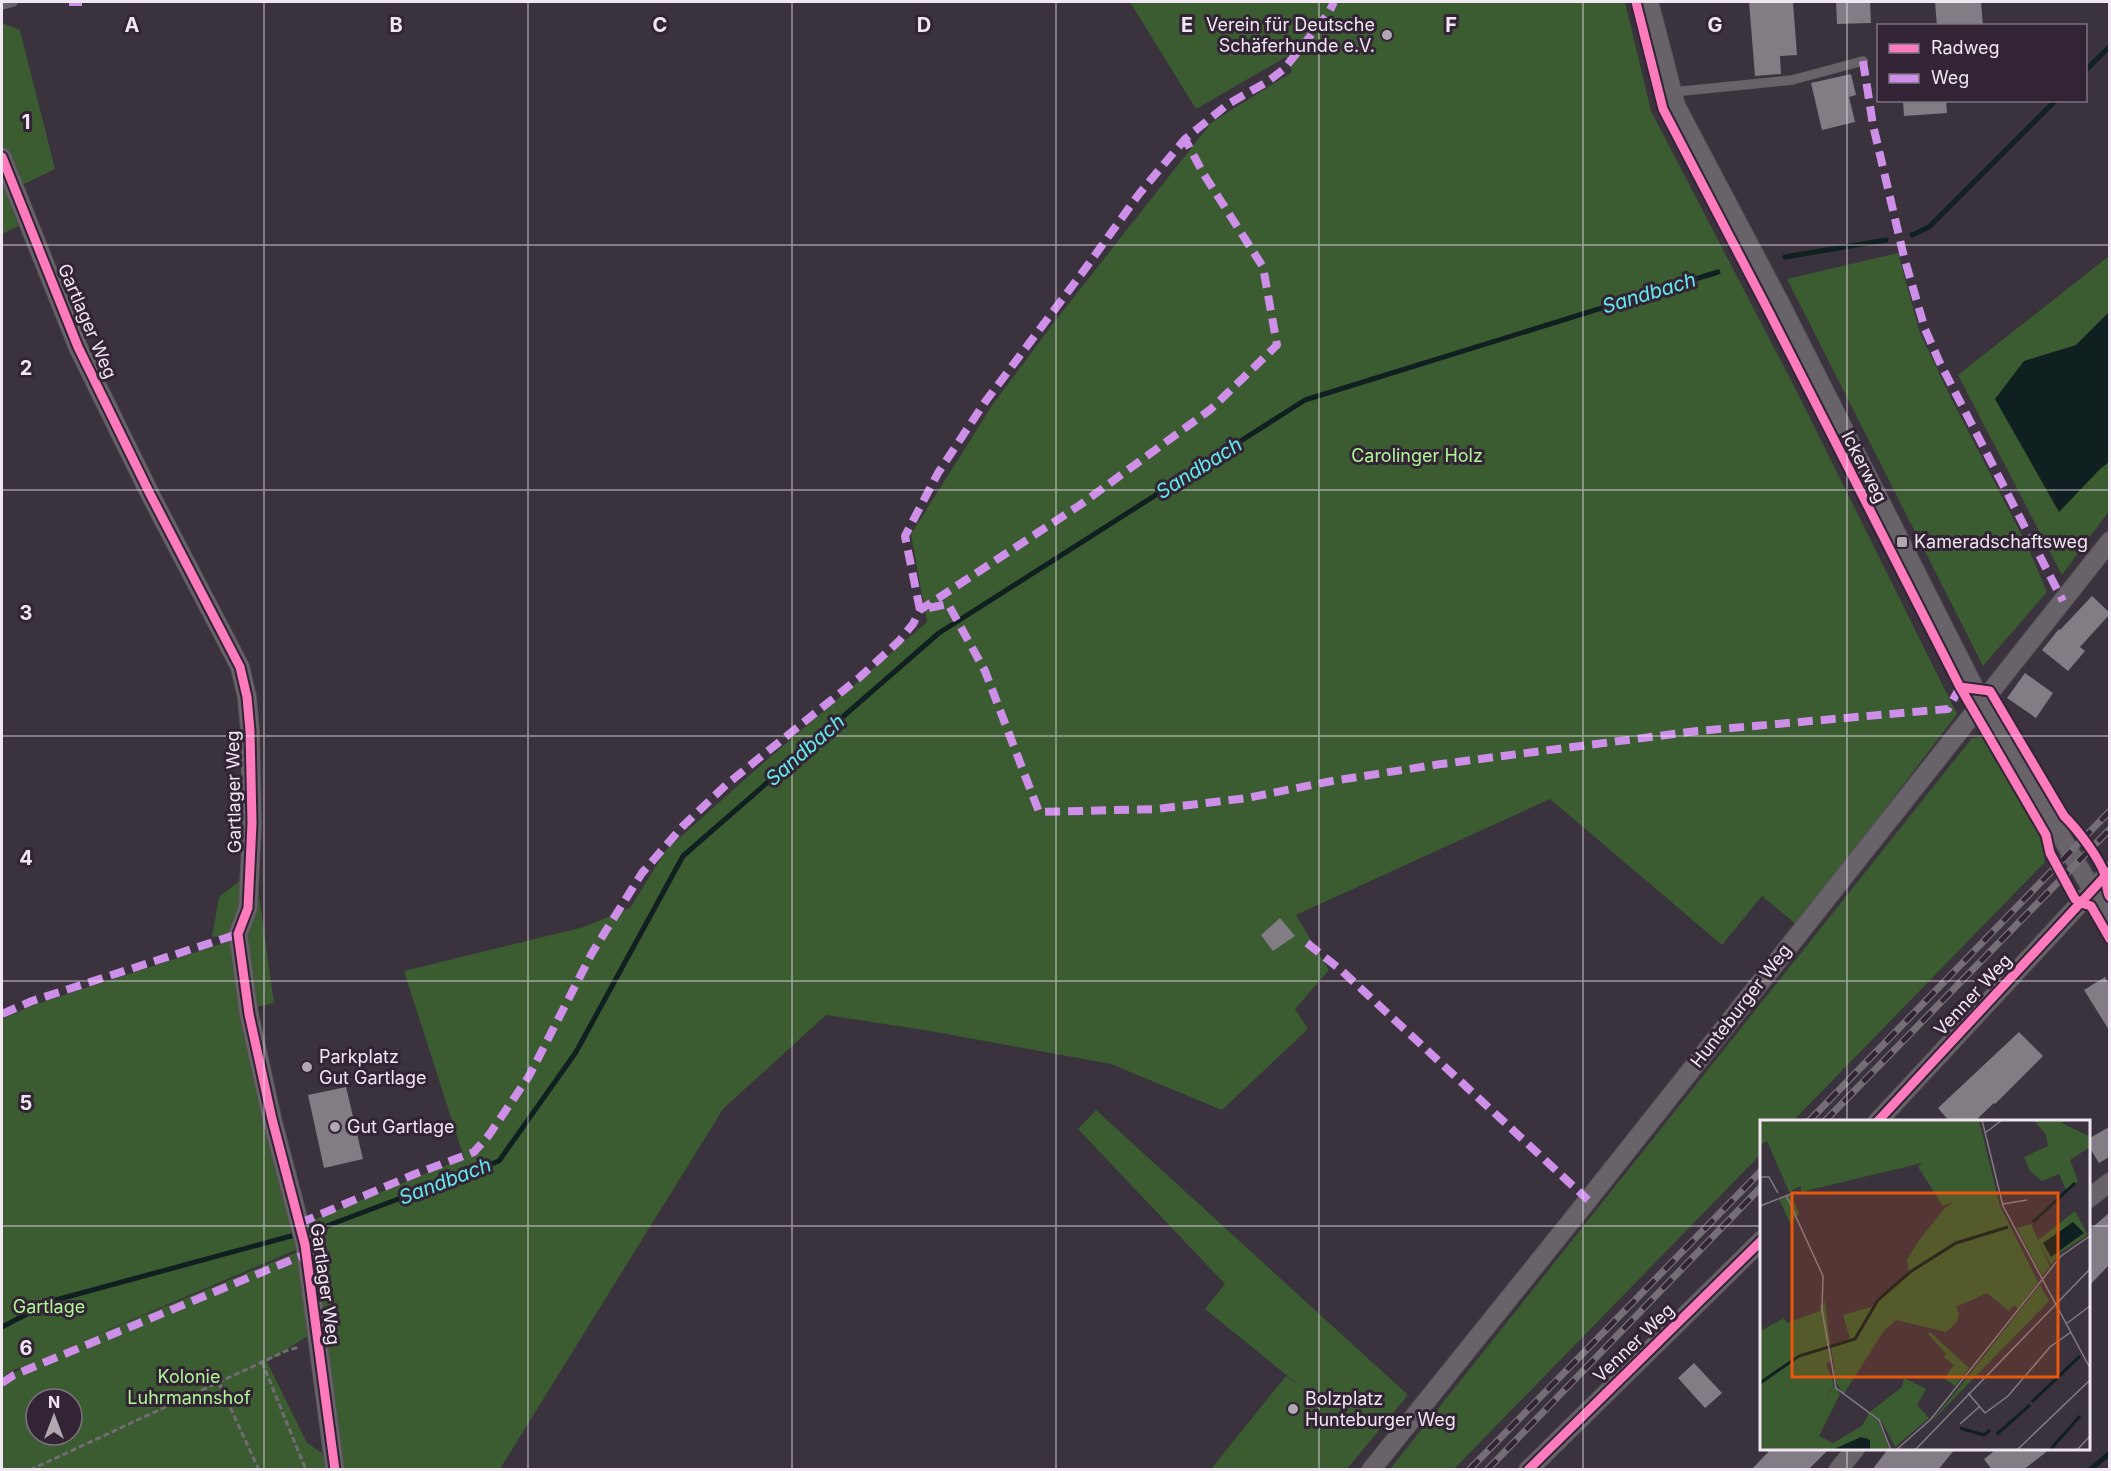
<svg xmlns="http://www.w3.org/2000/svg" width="2111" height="1471" viewBox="0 0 2111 1471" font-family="Inter,sans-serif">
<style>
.green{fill:#3b5b30;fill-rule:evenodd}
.water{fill:#101f20}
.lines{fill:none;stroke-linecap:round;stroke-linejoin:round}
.stream{stroke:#101f20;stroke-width:5}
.building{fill:#827c85}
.service-casing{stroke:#575058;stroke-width:10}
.minor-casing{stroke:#575058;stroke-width:20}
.path{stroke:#716c72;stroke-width:3;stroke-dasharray:6 3;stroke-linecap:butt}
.service{stroke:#686269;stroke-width:9}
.minor{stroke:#686269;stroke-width:18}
.rail-casing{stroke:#756e76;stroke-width:7}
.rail{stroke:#322435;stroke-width:4.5;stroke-dasharray:14;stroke-linecap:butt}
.quiet{stroke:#ce8fe9;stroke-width:8;stroke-dasharray:15 8;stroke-linecap:butt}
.cycleway-casing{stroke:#322435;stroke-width:13}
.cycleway{stroke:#fd7abc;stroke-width:9}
.grid{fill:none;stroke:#f1e7f2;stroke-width:1.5;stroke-opacity:0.55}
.poi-dot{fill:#b1a8b2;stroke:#322435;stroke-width:2}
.labels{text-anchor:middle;stroke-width:6;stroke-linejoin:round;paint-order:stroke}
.poi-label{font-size:18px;fill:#f1e7f2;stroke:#322435;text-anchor:start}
.street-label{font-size:18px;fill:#f1e7f2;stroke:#322435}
.park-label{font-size:18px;fill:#aef794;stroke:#322435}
.water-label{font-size:20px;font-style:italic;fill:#62ebec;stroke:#322435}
.inset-river{fill:none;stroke:#101f20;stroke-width:3}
.inset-road{fill:none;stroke:#837a85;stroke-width:1.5}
.view{fill:#e8590c;fill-opacity:0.15;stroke:#e8590c;stroke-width:3}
.inset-edge{fill:none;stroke:#f1e7f2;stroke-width:3}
.grid-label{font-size:20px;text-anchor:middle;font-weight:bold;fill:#f1e7f2;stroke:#322435;stroke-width:6;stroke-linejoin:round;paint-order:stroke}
</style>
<rect width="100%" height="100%" fill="#3a323c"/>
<!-- green -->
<path class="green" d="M1130,2H1625L1651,111L1796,390L1957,714L1797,925L1762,896L1722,945L1550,799L1296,915L1329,970L1295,1009L1308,1029L1222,1110L1111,1064L924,1030L826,1015L723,1109L500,1469H341L308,1222L464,1158L404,971L584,927L630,908L666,850L753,772L927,622L911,534L993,404L1055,321L1211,123L1292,72L1286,57L1196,109Z
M2,23L20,30L55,169L18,187L25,223L2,234Z
M1898,253L1920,333L1951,398L2027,545L2047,592L1983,666L1787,279Z
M2109,256V511L2062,575L1958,375Z
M1983,737L2039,828L2045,862L1793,1121L1762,1122L1761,1154L1454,1469H1390L1972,738Z
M256,874L274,1003L252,1008L244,934L212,937L219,897L247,875Z
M233,940L298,1249L72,1345L302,1250L312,1333L267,1362L307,1443L325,1455L332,1469H2V1380L27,1365L13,1370L2,1378V1019L34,1005ZM36,1399H72V1435H36Z
M1096,1110L1408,1395L1347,1469H1211L1286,1376L1300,1386L1205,1309L1225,1284L1078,1129Z"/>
<!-- water -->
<path class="water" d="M2109,312V462L2100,469L2059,512L1995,399L2024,361L2076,345Z"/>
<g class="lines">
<!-- stream -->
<path class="stream" d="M2086,70L2110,46
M1912,235L1929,227L2056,100
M1785,257L1886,240
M2,1327L52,1301L324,1227L499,1161L576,1052L683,856L939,633L1305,400L1718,272
M2090,1470L2110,1453"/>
</g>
<!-- building -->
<path class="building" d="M1749,2H1793L1797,55L1780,56L1781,74L1755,76Z
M1836,2H1870L1871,23L1837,24Z
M1935,2H1981L1983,26H1937Z
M1851,74L1856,95L1849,97L1855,122L1822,130L1811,83Z
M1903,100H1946L1947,113L1904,116Z
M2092,596L2109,612V615L2080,647L2085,651L2068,671L2042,650L2059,629L2060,630Z
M2025,673L2053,693L2036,718L2007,698Z
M1280,918L1295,936L1273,951L1261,935Z
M2105,977L2109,985V1030L2084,990Z
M2019,1032L2043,1056L1995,1104L1994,1103L1974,1122H1950L1938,1108Z
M346,1087L363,1159L324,1168L308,1095Z
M2109,1127V1157L2099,1163L2088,1145V1139Z
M2109,1213V1265L2088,1287V1231Z
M1694,1363L1722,1393L1705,1408L1678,1378Z
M1771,1449H1829L1808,1470H1751Z
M1888,1449H1955L1938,1470H1872Z
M1997,1449H2050L2023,1470H1992L1984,1459Z"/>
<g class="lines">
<defs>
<path id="service" d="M2,5L13,2
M1673,92L1792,80L1863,61"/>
<path id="minor" d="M1649,2L1676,106L1780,303L1978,695L2110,920
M2,157L78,347L150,494L240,667L247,697L250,731L252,823L248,908L238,934L249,1014L272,1119L305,1245L335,1470
M1877,1122L2110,871
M2088,1199L2110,1182
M1371,1470L1588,1200L2110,541
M1528,1470L1762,1240
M1838,1470L1856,1448"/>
</defs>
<!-- service casing -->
<use href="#service" class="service-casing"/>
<!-- minor casing -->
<use href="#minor" class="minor-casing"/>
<!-- path -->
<path class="path" d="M262,1362L306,1470
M219,1383L259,1470
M30,1470L288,1350L300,1347"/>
<!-- service -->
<use href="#service" class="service"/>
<!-- minor -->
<use href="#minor" class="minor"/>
<defs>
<path id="rail" d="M1808,1122L2110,811
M1824,1122L2110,829
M1469,1470L1762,1170
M1487,1470L1762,1186"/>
</defs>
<!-- rail casing -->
<use href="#rail" class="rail-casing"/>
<!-- rail -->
<use href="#rail" class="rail"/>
<!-- quiet -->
<path class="quiet" d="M69,2H82
M1863,61L1873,125L1904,257L1925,329L1939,361L2063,601
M929,608L948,604L985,671L1039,812L1157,809L1247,798L1332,781L1441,764L1697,731L1948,709L1960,687H1963
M920,610L905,536L938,473L985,402L1085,269L1139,194L1185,139L1228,104L1267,82L1284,69L1328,14L1334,2
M1307,943L1341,970L1588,1200
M2,1014L32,1001L238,934
M300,1223L415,1174L474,1152L489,1135L529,1076L592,953L642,873L683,826L727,784L860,677L899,641L913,624L920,610L1080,505L1211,409L1277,345L1263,267L1203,173L1185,139
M2,1383L14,1375L306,1254"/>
<defs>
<path id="cycleway" d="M1636,2L1663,109L1768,310L1960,687L2046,835L2050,853L2075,899L2081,903L2091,906L2110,939
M2,157L78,347L150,494L240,667L247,697L250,731L252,823L248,908L238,934L249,1014L272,1119L305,1245L335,1470
M1960,687L1990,691L2064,816C2077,829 2099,857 2105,875C2108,882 2105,890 2110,897
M1877,1122L2110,871
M1528,1470L1762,1240"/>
</defs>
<!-- cycleway casing -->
<use href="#cycleway" class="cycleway-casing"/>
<!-- cycleway -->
<use href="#cycleway" class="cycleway"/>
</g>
<!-- grid -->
<path class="grid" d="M264,2V1470M528,2V1470M792,2V1470M1056,2V1470M1319,2V1470M1583,2V1470M1847,2V1122M2,245H2110M2,490H2110M2,736H2110M2,981H2110M2,1226H1762M2088,1226H2110M1847,1448V1470"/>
<!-- markers -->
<g class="poi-dot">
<circle cx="1387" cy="35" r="6"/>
<rect x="1896" y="536" width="12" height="12" rx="3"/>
<circle cx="307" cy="1067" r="6"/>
<circle cx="335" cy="1127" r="6"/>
<circle cx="1293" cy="1409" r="6"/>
</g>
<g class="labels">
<!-- poi labels -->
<g class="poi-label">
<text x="1375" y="31" text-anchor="end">Verein für Deutsche<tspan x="1375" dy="21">Schäferhunde e.V.</tspan></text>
<text x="1914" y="548">Kameradschaftsweg</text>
<text x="319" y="1063">Parkplatz<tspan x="319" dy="21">Gut Gartlage</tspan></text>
<text x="347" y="1133">Gut Gartlage</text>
<text x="1305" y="1405">Bolzplatz<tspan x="1305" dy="21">Hunteburger Weg</tspan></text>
</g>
<!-- street labels -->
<g class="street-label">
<text transform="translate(87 321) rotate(67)" y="6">Gartlager Weg</text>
<text transform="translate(1864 467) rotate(63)" y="6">Ickerweg</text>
<text transform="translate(234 792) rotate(-91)" y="6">Gartlager Weg</text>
<text transform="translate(1973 995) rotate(-47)" y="6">Venner Weg</text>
<text transform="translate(1741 1006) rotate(-52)" y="6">Hunteburger Weg</text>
<text transform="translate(325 1284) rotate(82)" y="6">Gartlager Weg</text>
<text transform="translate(1634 1343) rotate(-44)" y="6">Venner Weg</text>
</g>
<!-- park labels -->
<g class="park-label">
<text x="1417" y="462">Carolinger Holz</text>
<text x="49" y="1313">Gartlage</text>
<text x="189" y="1383">Kolonie<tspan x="189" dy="21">Luhrmannshof</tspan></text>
</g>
<!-- water labels -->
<g class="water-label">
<text transform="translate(1649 293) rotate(-17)" y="7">Sandbach</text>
<text transform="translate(1199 468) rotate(-32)" y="7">Sandbach</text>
<text transform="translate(805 750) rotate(-41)" y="7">Sandbach</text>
<text transform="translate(445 1181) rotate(-21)" y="7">Sandbach</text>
</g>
</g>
<!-- overview -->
<g transform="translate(1760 1120)">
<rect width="330" height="330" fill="#3a323c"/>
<path d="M0,0H219L240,86L278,162L258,189L254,185L249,191L227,173L196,187L199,194L197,202L186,212L136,200L123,212L83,275L76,262L71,226L90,218L83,195L111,187L149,151L147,140L157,123L185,88L195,81L183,86L158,47L162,43L41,72V66L29,72L7,21L0,25ZM274,0H305L302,3L329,16L330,27L310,40L318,61L307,72L299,54L282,61L270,51L264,37L288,26L286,15ZM31,75L39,94L30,103L19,79ZM315,91L328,115L301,132L291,145L278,120ZM271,104L290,147L282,156L257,108ZM280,165L289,181L171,302L206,259ZM65,182L72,240L66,244L74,264L63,283L74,265L80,274L59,316L73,323L102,306L109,293L118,301L130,330H110L107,317L72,330H0V211L24,198L27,203L60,191V185ZM170,212L209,248L195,266L184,258L194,245L184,237L186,234L168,214ZM144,258L166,269L157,285L169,298L135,327L123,304L110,292L142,267Z" fill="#3b5b30"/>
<path d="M313,102L324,113L291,137L283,123ZM101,317L110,320V330H72Z" fill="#101f20"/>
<path class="inset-river" d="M273,102L315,63M0,263L39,236L95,219L118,180L150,152L196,123L248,107M272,282L320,236M200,308L224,315L230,310M237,314L270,285M290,330L320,296"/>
<path class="inset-road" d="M222,0L243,86L330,248M225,13L242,0M0,57H9L18,73M26,75L63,156L62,190L76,268L119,300L131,330M243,84L267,80M0,86L36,72M306,204L330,186M208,273L225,293L248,276L290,227L311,212M200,304L219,287M136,330L171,299L301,136L330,116M155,330L330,149M257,330L330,260M317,330L330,316"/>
<path class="view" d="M32,73H298V257H32Z"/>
<rect width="330" height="330" class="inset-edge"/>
</g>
<g class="grid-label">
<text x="132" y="32">A</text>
<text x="396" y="32">B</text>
<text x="660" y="32">C</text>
<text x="924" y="32">D</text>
<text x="1187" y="32">E</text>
<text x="1451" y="32">F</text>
<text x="1715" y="32">G</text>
<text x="26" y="129">1</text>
<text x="26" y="375">2</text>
<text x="26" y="620">3</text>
<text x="26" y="865">4</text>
<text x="26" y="1110">5</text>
<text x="26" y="1355">6</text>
</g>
<!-- border -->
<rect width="2111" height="1471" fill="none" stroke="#f1e7f2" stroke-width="6"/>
<!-- legend -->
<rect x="1877" y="24" width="210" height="78" fill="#322435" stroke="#7e7281" stroke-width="1.5"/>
<rect x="1889" y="44" width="30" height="9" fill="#fd7abc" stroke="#7e7281" stroke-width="1.5"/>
<text x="1931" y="54" font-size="18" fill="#f1e7f2">Radweg</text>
<rect x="1889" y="74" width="30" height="9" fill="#ce8fe9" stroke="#7e7281" stroke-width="1.5"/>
<text x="1931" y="84" font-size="18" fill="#f1e7f2">Weg</text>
<!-- north arrow -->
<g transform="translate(54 1417)"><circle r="28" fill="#322435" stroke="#7e7281" stroke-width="1.5"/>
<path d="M0-4.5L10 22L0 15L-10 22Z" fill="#b1a8b2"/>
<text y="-9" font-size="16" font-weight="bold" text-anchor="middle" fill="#f1e7f2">N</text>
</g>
</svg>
